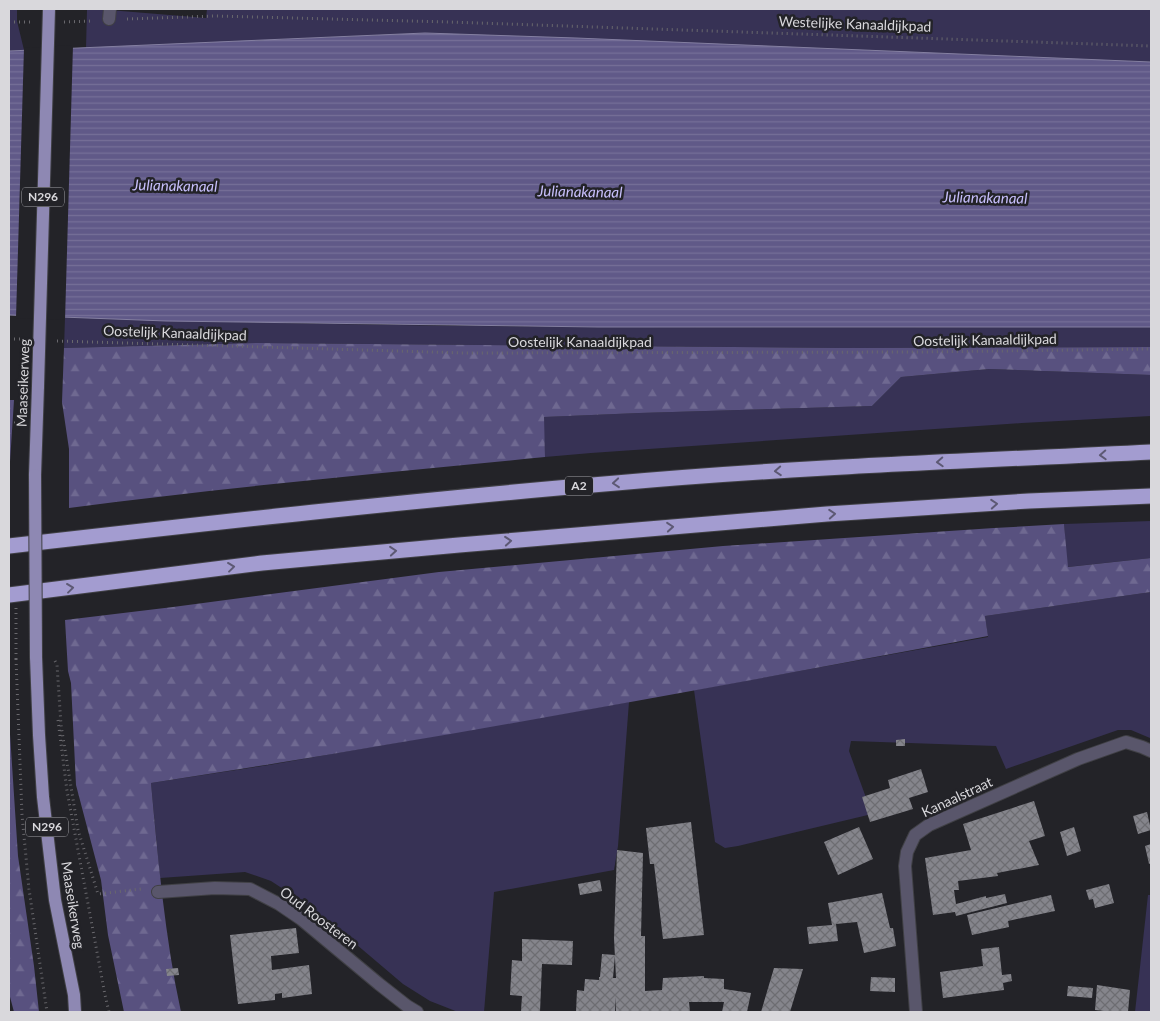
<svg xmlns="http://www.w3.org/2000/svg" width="1160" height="1021" viewBox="0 0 1160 1021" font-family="Lato,sans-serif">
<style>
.green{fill:#373255}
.forest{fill:url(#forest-firs)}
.water{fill:url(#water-rules);stroke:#847fa1}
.pier{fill:#232328}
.building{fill:url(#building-cross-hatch)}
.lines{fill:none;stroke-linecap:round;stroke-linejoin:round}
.minor-casing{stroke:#404045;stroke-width:14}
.primary-casing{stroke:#404045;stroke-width:14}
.motorway-casing{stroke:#404045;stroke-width:17}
.path{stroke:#69686d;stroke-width:3;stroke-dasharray:1 4;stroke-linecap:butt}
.minor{stroke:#59566b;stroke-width:12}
.primary{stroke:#8e88b3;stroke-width:12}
.motorway{stroke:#a39cd0;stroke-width:15}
.primary-bridge-casing{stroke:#404045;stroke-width:14;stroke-linecap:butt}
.path-bridge{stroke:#69686d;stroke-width:3;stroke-dasharray:1 4;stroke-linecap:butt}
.primary-bridge{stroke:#8e88b3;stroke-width:12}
.oneway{stroke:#5d5974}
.labels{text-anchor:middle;stroke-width:5;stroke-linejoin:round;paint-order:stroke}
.shield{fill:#232328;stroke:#a2a2a6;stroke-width:1}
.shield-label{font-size:12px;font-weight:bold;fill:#d9d8dc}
.street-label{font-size:14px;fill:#d9d8dc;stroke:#232328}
.water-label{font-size:15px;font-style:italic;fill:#c7bffb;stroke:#232328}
</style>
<defs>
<pattern id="forest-firs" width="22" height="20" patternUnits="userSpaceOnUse" patternTransform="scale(1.25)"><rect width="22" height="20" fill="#58517f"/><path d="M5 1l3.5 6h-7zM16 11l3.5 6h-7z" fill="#6f6991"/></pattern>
<pattern id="water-rules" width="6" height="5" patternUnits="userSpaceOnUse" patternTransform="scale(1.25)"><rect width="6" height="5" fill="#605988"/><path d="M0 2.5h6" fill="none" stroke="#767098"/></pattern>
<pattern id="building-cross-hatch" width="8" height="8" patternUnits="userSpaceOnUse" patternTransform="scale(1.25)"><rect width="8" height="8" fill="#85858c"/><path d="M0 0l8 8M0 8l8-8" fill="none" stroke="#6d6d72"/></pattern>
</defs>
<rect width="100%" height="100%" fill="#232328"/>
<!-- green -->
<path class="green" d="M9,9H17V21L24,50L9,51Z
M97,9L206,18L207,9H1151V62L425,33L86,48L87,10Z
M65,317C427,330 789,327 1151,327V347L843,348L258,343L64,348Z
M989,369L1151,375V416L1022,423L591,453L545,457L543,417L639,413L872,406L901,377Z
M1151,521V558L1067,567L1064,524Z
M1151,592V740L1150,738L1131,730H1118L1006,769L996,746L851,741L849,751L872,814L738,846L725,848L715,842L694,690L988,637L985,616Z
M629,702L618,846L614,870L494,892L484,1012H458L430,1001L403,984L350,939L303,902L271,881L245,872L160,878L151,783L269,765Z
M1148,895H1151V1012H1135Z"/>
<!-- forest -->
<path class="forest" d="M258,343L843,348L1151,347V375L989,369L901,377L872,406L639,413L544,417L545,457C386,473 227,487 69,508V449L62,402L64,348Z
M9,400H14L9,477V516Z
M1064,524L1068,567L1151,558V592L985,616L988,636C710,688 431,740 151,783C158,859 165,938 181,1012H124L108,935L101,880L76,785L71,683L68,671L65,620L173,607L439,572L723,546L994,528Z
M9,719L18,856L34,966L39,1012H14L9,993Z"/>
<!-- water -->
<path class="water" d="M425,33L576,38L1151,62V327H598L166,321L9,315V51Z"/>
<!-- pier -->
<path class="pier" d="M73,45L65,320L16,318L24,48Z"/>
<!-- building -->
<path class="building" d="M905,739V746H896V740Z
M921,769L928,792L909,798L913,809L870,822L862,797L890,788L888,780Z
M1034,801L1045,836L1029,841L1039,865L997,873L998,876L958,881L959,890H954L956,904L986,896V898L1005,894L1007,903L956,916L955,912L933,915L925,858L971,850L963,824Z
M1147,812L1151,830L1138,834L1133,816Z
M691,822L704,935L663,939L654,864H650L646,828Z
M859,827L873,859L838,875L824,842Z
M1074,827L1081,851L1067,856L1060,832Z
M1151,844V863L1149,864L1145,846Z
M617,850L643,853L641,936H645V991L662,990L663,978L704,976V978L724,979V989L751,993L747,1012H722L724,1002H689L690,1012H616V997L615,1012H576L577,990L584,991L585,979L599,980V977H600L602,954L615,955L613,978H616L614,938Z
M600,880L602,891L580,895L578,884Z
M1109,884L1114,903L1095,908L1093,899L1089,900L1086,890Z
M882,893L890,928H893L896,946L864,953L857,922L836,924L838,941L809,944L807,927L832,925L828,903Z
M1051,895L1055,911L1008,921L1009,927L972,935L967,915Z
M296,928L299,953L271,956L272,970L309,965L312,994L282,998V993L275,994V1000L238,1004L230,935Z
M522,939L573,941L572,965L542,964L540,1012L521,1011L522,996L510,995L512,960L522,961Z
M999,947L1002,975L1011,974L1012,981L1003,983L1004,990L943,998L940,972L983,966L981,949Z
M178,968L179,975L167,976L166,969Z
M774,968L803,969L790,1012H761Z
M871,977L895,978V992L870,991Z
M1097,985L1130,990L1128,1012H1113L1095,1010Z
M1068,986L1093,988L1092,998L1067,996Z"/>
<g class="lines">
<defs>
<path id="minor" d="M109,19L110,9
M158,892L215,888L250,889L279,904L301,919L379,984L407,1006L417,1012
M916,1012L905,866L907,852L915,835L929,825L1078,759L1126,742L1142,747L1151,751"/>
<path id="primary" d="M35,475L38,386
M36,657L39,735L43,797L55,900L74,995L75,1012"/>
<path id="motorway" d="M9,546C211,523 413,500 616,483C794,467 973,461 1151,452
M9,595L262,563L459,545L827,514L1029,501L1151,496"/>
</defs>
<!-- minor casing -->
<use href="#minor" class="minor-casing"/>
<!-- primary casing -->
<use href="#primary" class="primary-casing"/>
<!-- motorway casing -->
<use href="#motorway" class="motorway-casing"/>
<!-- path -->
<path class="path" d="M127,19L215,16L449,22L1151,46
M9,22H33
M64,22L93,21
M9,339H23
M57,341L465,353L922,352L1151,349
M9,423H18
M16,659L22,815L29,889L47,1012
M55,661L57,665L61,725L78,830L98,894L141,889
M58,720L67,791L105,995L109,1012"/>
<!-- minor -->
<use href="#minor" class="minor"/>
<!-- primary -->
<use href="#primary" class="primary"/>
<!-- motorway -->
<use href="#motorway" class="motorway"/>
<defs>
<path id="primary-bridge" d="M38,386L49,9
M35,475L36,657"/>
</defs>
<!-- primary-bridge casing -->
<use href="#primary-bridge" class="primary-bridge-casing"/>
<!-- path-bridge -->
<path class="path-bridge" d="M16,659V607"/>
<!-- primary-bridge -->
<use href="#primary-bridge" class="primary-bridge"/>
</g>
<!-- one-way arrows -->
<defs><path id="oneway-chevron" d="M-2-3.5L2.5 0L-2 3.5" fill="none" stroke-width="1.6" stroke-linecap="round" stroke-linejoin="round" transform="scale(1.25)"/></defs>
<g class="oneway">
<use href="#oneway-chevron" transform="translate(1103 455) rotate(177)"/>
<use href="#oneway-chevron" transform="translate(940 462) rotate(177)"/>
<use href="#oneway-chevron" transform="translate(778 471) rotate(176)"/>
<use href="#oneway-chevron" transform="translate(616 483) rotate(175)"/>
<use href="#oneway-chevron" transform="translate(994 504) rotate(-4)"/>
<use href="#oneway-chevron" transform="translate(832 514) rotate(-4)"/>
<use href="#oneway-chevron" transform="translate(670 527) rotate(-5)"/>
<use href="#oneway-chevron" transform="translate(508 541) rotate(-5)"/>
<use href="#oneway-chevron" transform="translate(393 551) rotate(-5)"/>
<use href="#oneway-chevron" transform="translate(231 567) rotate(-7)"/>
<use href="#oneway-chevron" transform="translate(70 588) rotate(-7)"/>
</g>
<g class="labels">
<!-- shield labels -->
<g class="shield">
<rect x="22" y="187.5" width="42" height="19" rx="4"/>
<rect x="565" y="476.5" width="28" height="19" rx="4"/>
<rect x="26" y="817.5" width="42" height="19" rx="4"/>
</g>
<g class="shield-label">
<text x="43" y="201">N296</text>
<text x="579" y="490">A2</text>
<text x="47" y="831">N296</text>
</g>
<!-- street labels -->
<g class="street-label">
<text transform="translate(855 24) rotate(2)" y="5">Westelijke Kanaaldijkpad</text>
<text transform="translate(175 333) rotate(2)" y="5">Oostelijk Kanaaldijkpad</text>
<text transform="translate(985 340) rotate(-1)" y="5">Oostelijk Kanaaldijkpad</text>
<text x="580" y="347">Oostelijk Kanaaldijkpad</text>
<text transform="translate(23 383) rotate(-88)" y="5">Maaseikerweg</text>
<text transform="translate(957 797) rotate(-25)" y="5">Kanaalstraat</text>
<text transform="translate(73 905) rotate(81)" y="5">Maaseikerweg</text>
<text transform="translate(319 918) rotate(37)" y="5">Oud Roosteren</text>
</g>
<!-- water labels -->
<g class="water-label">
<text transform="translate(175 186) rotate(1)" y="5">Julianakanaal</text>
<text transform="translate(580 192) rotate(1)" y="5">Julianakanaal</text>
<text transform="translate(985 198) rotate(1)" y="5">Julianakanaal</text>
</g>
</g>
<!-- border -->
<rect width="1160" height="1021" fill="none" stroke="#d9d8dc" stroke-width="20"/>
</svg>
